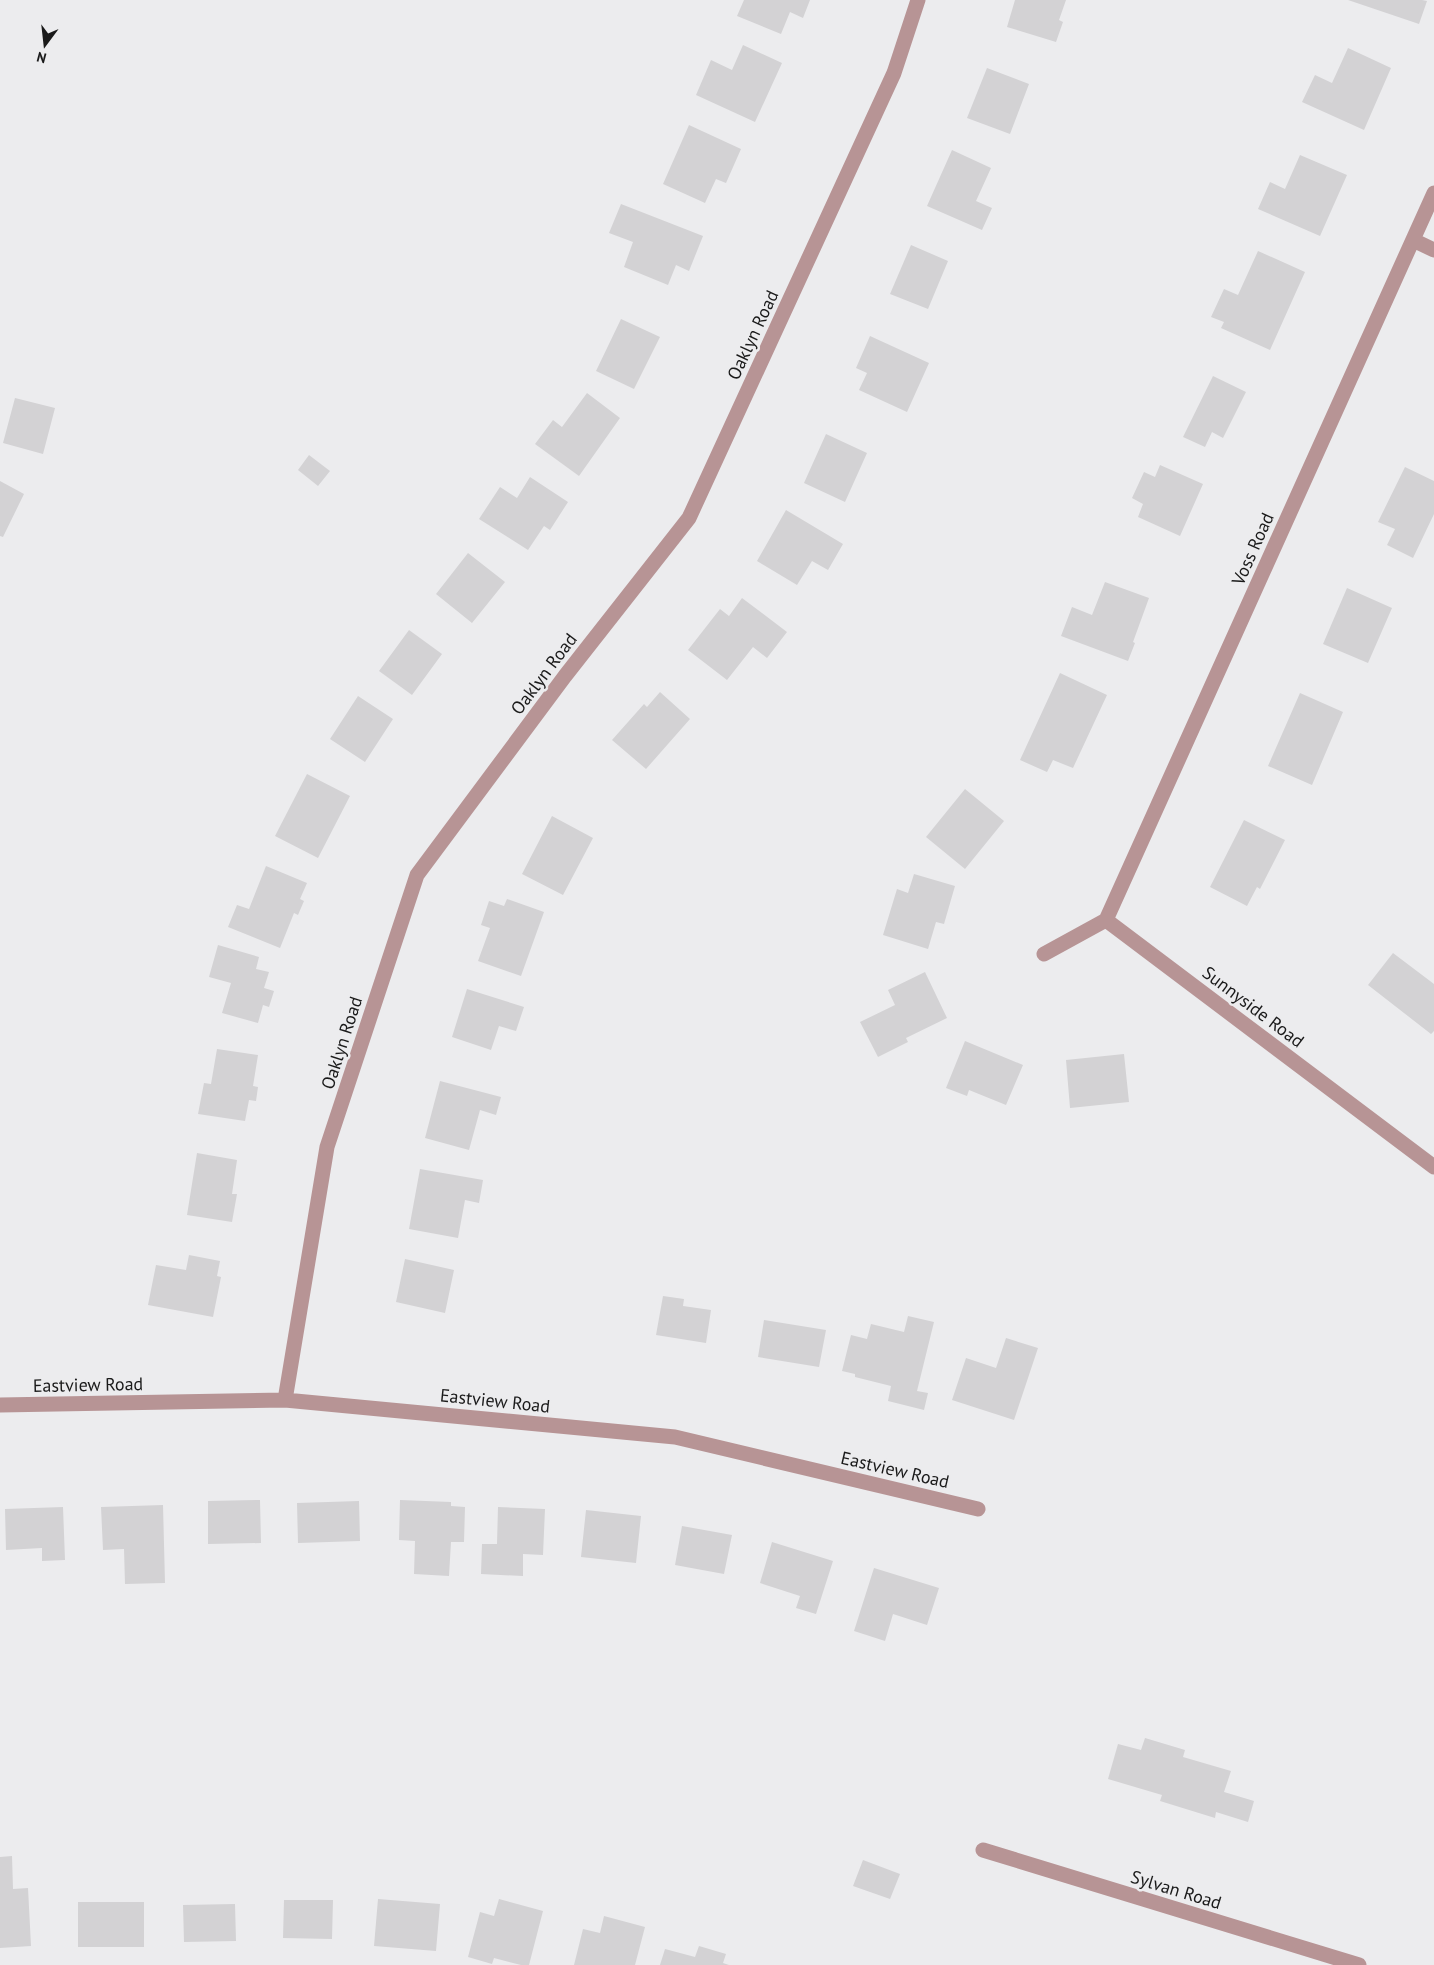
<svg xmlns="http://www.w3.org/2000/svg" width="1434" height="1965" viewBox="0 0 1434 1965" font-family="'PT Sans',sans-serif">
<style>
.building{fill:#d3d2d4}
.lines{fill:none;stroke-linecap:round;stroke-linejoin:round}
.minor{stroke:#b79495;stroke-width:15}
.labels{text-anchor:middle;stroke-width:5;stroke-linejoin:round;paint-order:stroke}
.street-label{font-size:18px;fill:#1a1a1a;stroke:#ececee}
</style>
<rect width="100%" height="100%" fill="#ececee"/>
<!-- building -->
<path class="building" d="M744,0H810L803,18L790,12L781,34L737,16Z
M1015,0H1066L1059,20L1063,22L1056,42L1007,27Z
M1348,0H1422L1427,1L1419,24Z
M743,45L782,63L755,122L696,95L711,60L732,70Z
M1348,48L1391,68L1364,130L1302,102L1315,75L1332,83Z
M987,68L1029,84L1010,134L967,118Z
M689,125L741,149L726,183L716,179L705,203L663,184Z
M952,150L991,168L976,201L992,208L982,230L927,206Z
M1300,155L1347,175L1320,236L1258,209L1270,182L1285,189Z
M621,204L703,236L689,271L676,265L668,285L624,267L633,242L609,233Z
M911,245L948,261L928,309L890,294Z
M1258,251L1305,272L1270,350L1221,328L1224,322L1211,317L1224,289L1238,295Z
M621,319L660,337L634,389L596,371Z
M870,336L929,363L907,412L859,390L867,373L856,368Z
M1213,376L1246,392L1223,438L1212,432L1205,447L1183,437Z
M587,393L620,418L579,476L535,444L553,420L562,427Z
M15,398L55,408L43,454L3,443Z
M826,434L867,453L845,502L804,483Z
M309,455L330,471L318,486L298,470Z
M1160,465L1203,484L1180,536L1138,517L1143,504L1132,498L1144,472L1155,477Z
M1405,467L1434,481V514L1413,558L1387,545L1395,529L1378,522Z
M530,477L568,502L550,530L544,526L528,550L479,519L500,487L517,498Z
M0,481L24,494L3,537L0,536Z
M786,510L843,544L828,570L812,561L797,585L757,561Z
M468,553L505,582L472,623L436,594Z
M1105,582L1149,598L1133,642L1135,643L1128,661L1061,636L1072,607L1092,615Z
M1347,588L1392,608L1368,663L1323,644Z
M742,598L787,632L767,658L753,647L727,680L688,650L720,609L729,616Z
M409,630L442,654L412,695L379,671Z
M1060,673L1107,695L1073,768L1053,760L1047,772L1020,760Z
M660,692L690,719L646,769L612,740L644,704L647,707Z
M1300,693L1343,712L1312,785L1268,766Z
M358,696L393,719L365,762L330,739Z
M307,774L350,796L318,858L275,836Z
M965,789L1004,821L965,869L926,837Z
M552,816L593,838L563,895L522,874Z
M1244,820L1285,840L1260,889L1257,887L1247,906L1210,887Z
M266,866L307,883L300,899L304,901L298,915L294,913L280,948L228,927L237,905L249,909Z
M914,874L955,886L944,924L936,922L928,949L883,935L897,889L908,893Z
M507,899L544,912L521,976L478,961L490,928L481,925L489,901L504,906Z
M218,945L259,957L256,969L269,972L264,988L274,991L269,1007L263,1005L258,1023L222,1013L231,983L209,977Z
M1393,953L1434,984V1031L1431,1034L1368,985Z
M925,972L947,1018L906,1038L908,1042L878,1057L860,1022L895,1005L888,990Z
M467,989L524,1007L516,1031L499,1026L491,1050L452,1037Z
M965,1041L1023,1065L1006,1105L969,1090L967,1096L946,1088Z
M217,1049L258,1055L253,1086L258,1087L256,1101L249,1100L245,1121L198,1114L204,1083L211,1084Z
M1124,1054L1129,1102L1070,1108L1066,1060Z
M440,1081L501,1097L496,1115L480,1110L469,1150L425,1138Z
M197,1153L237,1160L232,1194H237L232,1222L187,1215Z
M420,1169L483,1180L479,1203L465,1200L458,1238L409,1229Z
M189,1255L220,1261L217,1276L221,1277L213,1317L148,1305L156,1265L186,1270Z
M405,1259L454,1270L445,1313L396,1302Z
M663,1296L684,1299L683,1306L711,1310L706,1343L656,1335Z
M908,1316L934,1322L917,1391L928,1393L924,1410L888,1401L891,1386L855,1377V1374L842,1371L851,1335L867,1339L871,1324L904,1332Z
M764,1320L826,1330L819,1367L758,1357Z
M1006,1338L1038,1348L1014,1420L952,1400L966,1358L996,1368Z
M260,1500L261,1543L208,1544V1501Z
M400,1500L451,1502V1506L465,1507L464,1542H451L449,1576L414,1574L415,1541L399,1540Z
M359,1501L360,1541L298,1543L297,1503Z
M163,1505L165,1583L125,1584L124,1549L103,1550L101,1507Z
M63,1507L65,1560L42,1561V1548L6,1550L5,1509Z
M498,1507L545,1509L543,1555L523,1554V1576L481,1574L482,1544H497Z
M586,1510L641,1516L636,1563L581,1557Z
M682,1526L732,1535L724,1574L675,1565Z
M772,1542L833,1561L816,1614L796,1608L800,1596L760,1583Z
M874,1568L939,1588L927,1625L893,1614L885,1641L854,1631Z
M1145,1738L1185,1750L1183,1757L1231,1771L1224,1792L1254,1801L1248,1822L1216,1812L1215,1818L1160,1801L1162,1795L1108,1779L1118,1744L1141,1750Z
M12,1856L13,1889L28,1888L31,1946L0,1948V1857Z
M863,1860L900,1874L890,1899L853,1886Z
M378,1899L440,1904L436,1951L374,1946Z
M499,1899L543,1911L529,1965H521L494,1958L492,1964L468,1957L480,1912L494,1916Z
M284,1900H333L332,1939L283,1938Z
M78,1902H144V1947H78Z
M235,1904L236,1941L184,1942L183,1905Z
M604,1916L645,1927L635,1965H574L583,1929L600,1933Z
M699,1946L726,1954L723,1963L729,1965H660L665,1949L695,1957Z"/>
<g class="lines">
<!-- minor -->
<path class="minor" d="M1413,240L1434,250
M1106,920L1434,193
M1106,920L1434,1167
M1044,954L1106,920
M285,1400L327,1147L417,875L565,676L689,518L894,73L918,0
M0,1405L285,1400L675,1437L978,1509
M983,1850L1359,1965"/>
</g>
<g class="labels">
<!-- street labels -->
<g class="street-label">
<text transform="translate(753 335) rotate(-65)" y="6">Oaklyn Road</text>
<text transform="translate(1253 549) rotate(-66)" y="6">Voss Road</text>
<text transform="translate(544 674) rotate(-53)" y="6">Oaklyn Road</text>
<text transform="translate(1253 1007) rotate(37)" y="6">Sunnyside Road</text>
<text transform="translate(342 1043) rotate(-72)" y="6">Oaklyn Road</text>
<text transform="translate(88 1385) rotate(-1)" y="6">Eastview Road</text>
<text transform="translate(495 1401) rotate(6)" y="6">Eastview Road</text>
<text transform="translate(895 1470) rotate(13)" y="6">Eastview Road</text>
<text transform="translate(1176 1890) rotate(17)" y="6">Sylvan Road</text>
</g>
</g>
<!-- north arrow -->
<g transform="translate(45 45) rotate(195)" stroke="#ececee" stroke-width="4" paint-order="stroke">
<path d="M0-4L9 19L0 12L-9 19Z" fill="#1a1a1a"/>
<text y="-8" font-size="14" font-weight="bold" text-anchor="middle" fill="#1a1a1a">N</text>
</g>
</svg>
